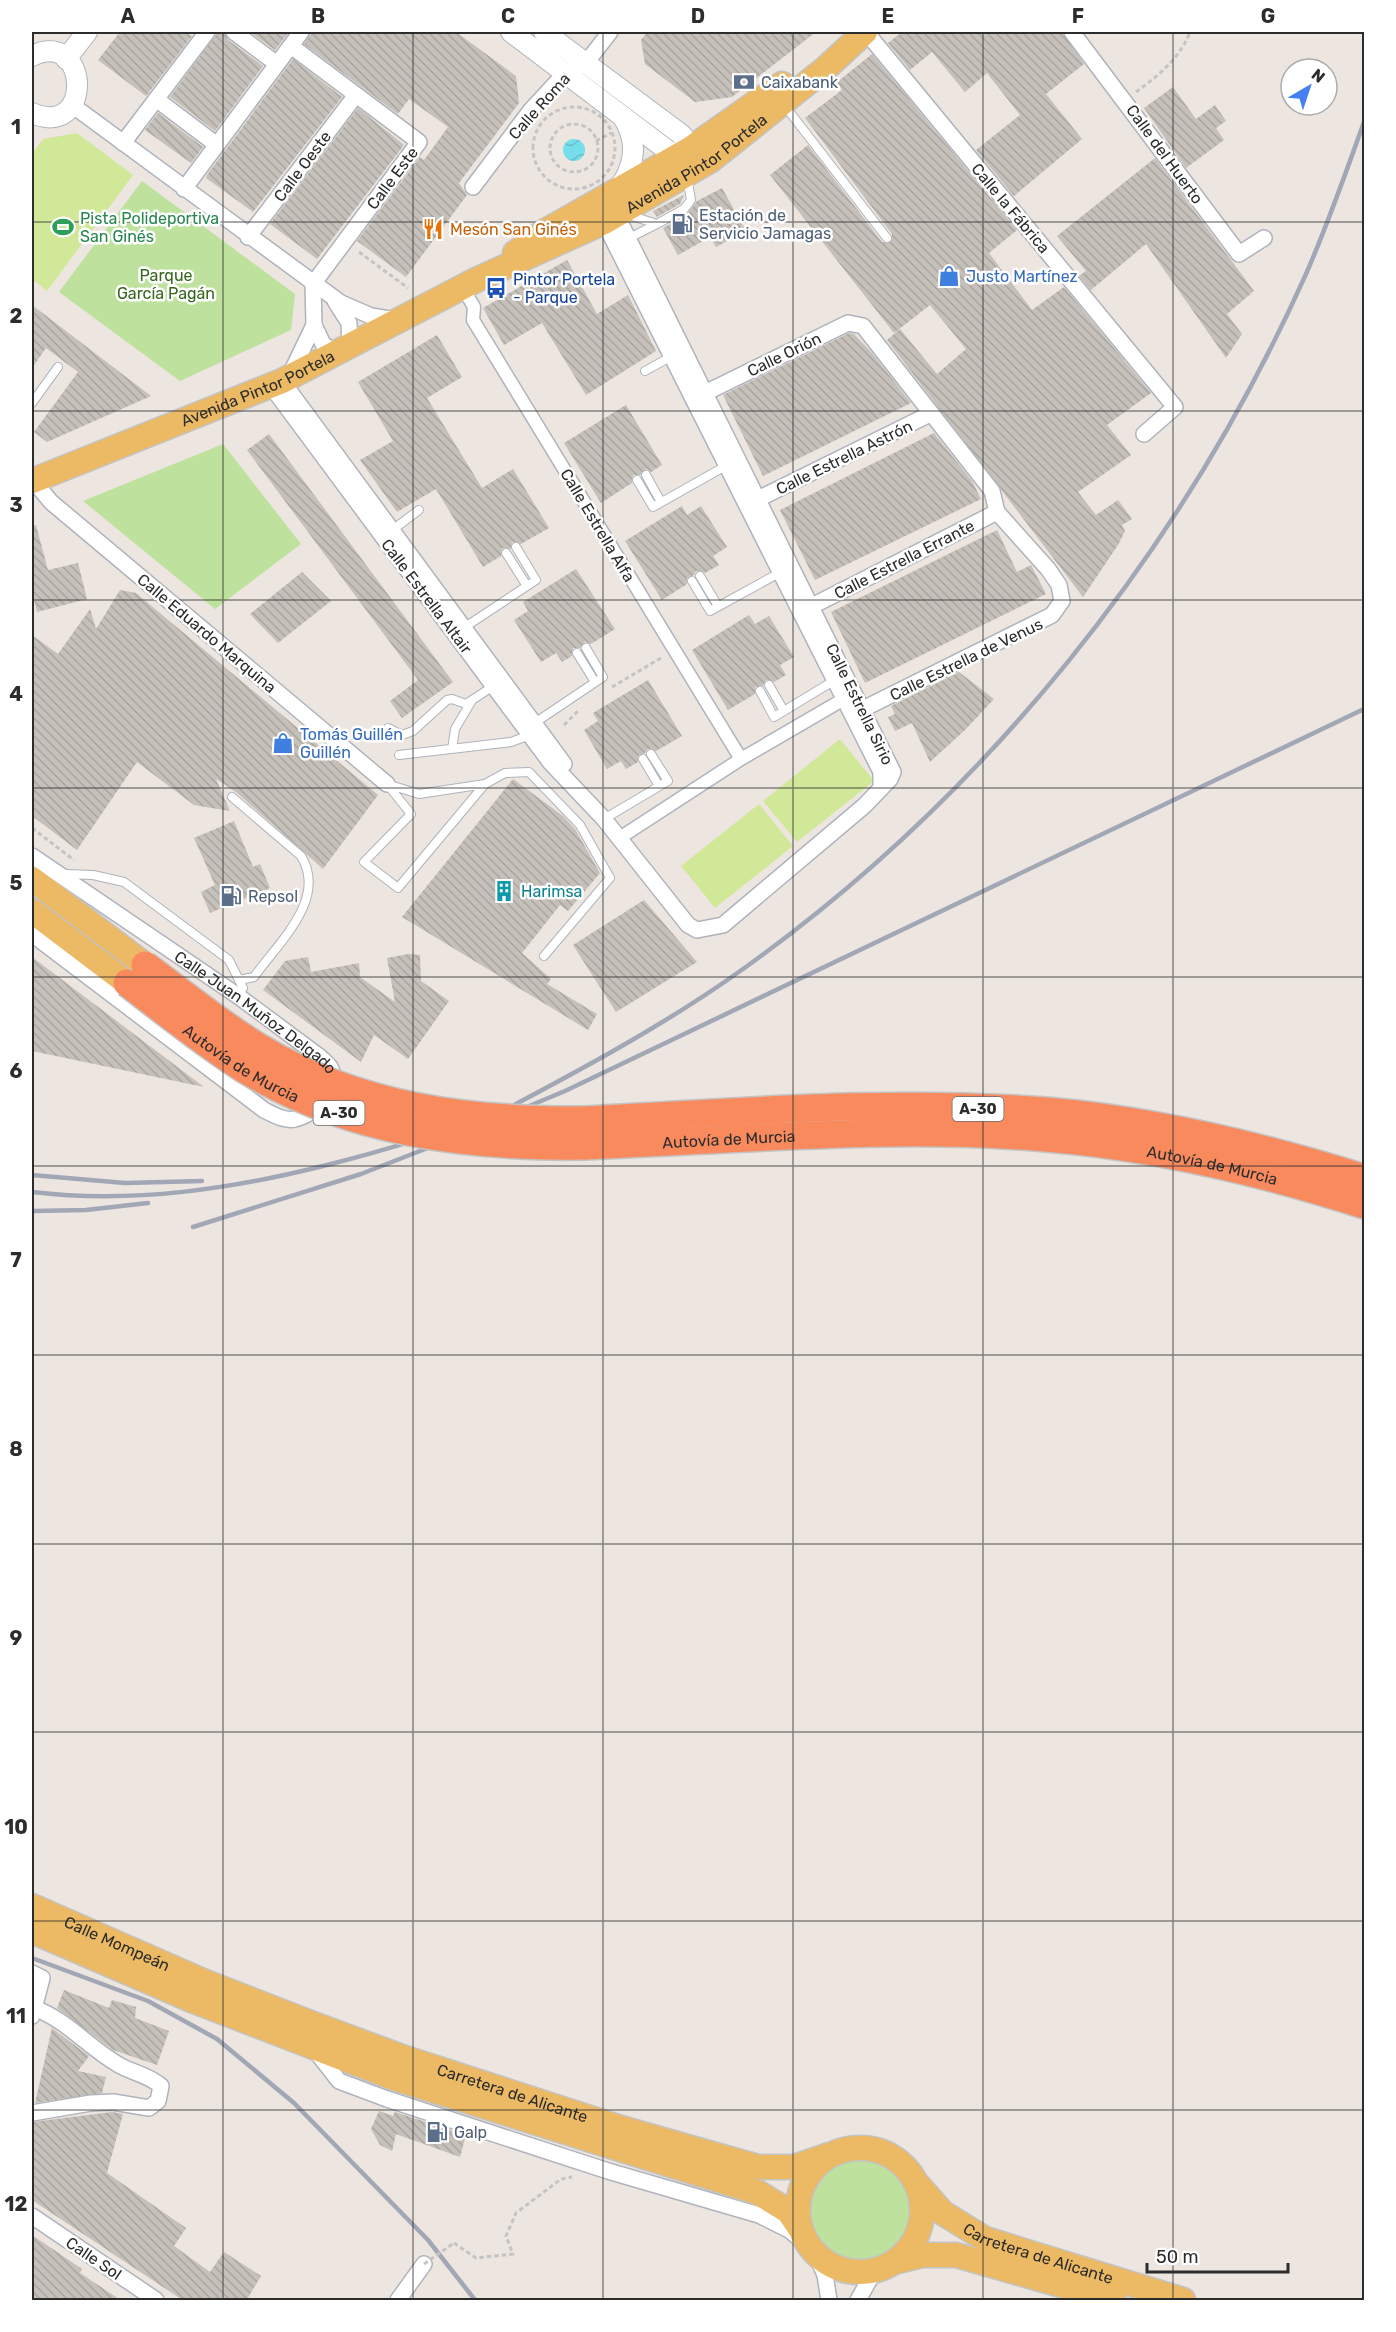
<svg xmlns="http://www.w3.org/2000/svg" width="1396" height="2332" viewBox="0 0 1396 2332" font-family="Rubik,sans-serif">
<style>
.park{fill:#bee19d}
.pitch{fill:#d2e899}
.water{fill:url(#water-waves)}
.building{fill:url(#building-back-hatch)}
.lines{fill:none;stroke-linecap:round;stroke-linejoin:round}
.service-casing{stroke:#afb3bc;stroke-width:10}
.pedestrian-casing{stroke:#afb3bc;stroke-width:15}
.minor-casing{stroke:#afb3bc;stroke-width:18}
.tertiary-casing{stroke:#afb3bc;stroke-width:22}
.primary-casing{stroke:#c4c4c4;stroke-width:27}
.motorway-casing{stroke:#c4c4c4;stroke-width:30}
.path{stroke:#c4c4c4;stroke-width:3;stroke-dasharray:4.5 3;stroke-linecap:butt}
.service{stroke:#fff;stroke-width:8}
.pedestrian{stroke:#fff;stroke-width:12}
.minor{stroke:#fff;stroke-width:15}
.tertiary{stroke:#fff;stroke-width:20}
.primary{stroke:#ecb964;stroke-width:24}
.motorway{stroke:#f98a5e;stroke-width:27}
.rail{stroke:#a1a7b5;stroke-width:4.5}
.motorway-bridge-casing{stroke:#c4c4c4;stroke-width:30;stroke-linecap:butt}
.path-bridge{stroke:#c4c4c4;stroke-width:3;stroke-dasharray:4.5 3;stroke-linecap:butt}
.motorway-bridge{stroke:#f98a5e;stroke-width:27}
.grid{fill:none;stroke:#2c2c2c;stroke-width:1.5;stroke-opacity:0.55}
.labels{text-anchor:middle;stroke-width:5;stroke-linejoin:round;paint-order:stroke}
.shield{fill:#fff;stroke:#6b6b6b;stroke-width:1.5}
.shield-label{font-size:15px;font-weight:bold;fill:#2c2c2c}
.service-label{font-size:16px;fill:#4e5e75;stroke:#fff;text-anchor:start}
.street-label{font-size:16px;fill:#2c2c2c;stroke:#fff}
.leisure-label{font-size:16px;fill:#27864d;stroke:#fff;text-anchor:start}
.food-label{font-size:16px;fill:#c56008;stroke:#fff;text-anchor:start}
.park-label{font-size:16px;fill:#37671d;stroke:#fff}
.shop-label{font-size:16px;fill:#366cbe;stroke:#fff;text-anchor:start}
.transit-label{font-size:16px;fill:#164399;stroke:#fff;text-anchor:start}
.culture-label{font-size:16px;fill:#0d838f;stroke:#fff;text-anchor:start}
.neatline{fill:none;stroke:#2c2c2c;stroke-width:2}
.grid-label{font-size:20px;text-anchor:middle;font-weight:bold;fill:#2c2c2c}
</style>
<defs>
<pattern id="water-waves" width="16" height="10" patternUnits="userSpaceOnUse" patternTransform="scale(1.5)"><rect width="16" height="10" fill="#76ddeb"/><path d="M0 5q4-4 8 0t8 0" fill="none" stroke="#66beca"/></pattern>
<pattern id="building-back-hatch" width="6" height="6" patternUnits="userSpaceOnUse" patternTransform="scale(1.5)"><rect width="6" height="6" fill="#c6c0ba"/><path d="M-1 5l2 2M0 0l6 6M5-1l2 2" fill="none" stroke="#aaa5a0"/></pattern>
</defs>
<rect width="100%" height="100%" fill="#ede5df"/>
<!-- park -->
<path class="park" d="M142,181L295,294L291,330L180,381L59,292Z
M223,444L301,544L215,609L83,501Z
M799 2209a61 61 0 1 1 122 0a61 61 0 1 1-122 0Z"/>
<!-- pitch -->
<path class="pitch" d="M77,133L133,175L47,291L32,279V154L43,139Z
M840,739L874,781L797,842L763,801Z
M759,804L793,846L715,908L681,866Z"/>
<!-- water -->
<path class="water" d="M563 150a11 11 0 1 1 22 0a11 11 0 1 1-22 0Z"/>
<!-- building -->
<path class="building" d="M120,32H185L192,36L146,96L98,60Z
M218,32H224L228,40L263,66L215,131L170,97Z
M250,32H289L275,50Z
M647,32H816L732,97L695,102L645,64L641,40Z
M902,32H1062L1084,64L1046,94L1082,139L1014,196L976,150L1020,115L987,73L965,92L932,52L910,70L888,43Z
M311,33L456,32L516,76L519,103L459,183L467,195L406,277L357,241L420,157L424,160L448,127L409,99L398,114L304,44Z
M872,54L1017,230L989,253L1032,310L1064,287L1151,393L1107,425L1131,455L1078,492L1096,515L1118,500L1132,519L1122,525L1125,531L1118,545L1083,597L887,340L900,329L937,374L966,349L930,305L894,333L770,175L808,145L882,242H891L892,234L805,118L842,90L836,83Z
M293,59L342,97L253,212L206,178L207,175Z
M1173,87L1196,119L1215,105L1226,121L1216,128L1224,140L1186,168L1144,108Z
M358,108L404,145L317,259L270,224Z
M158,113L203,147L191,163L145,130Z
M1155,158L1254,291L1227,314L1242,334L1226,358L1146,244L1091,290L1079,276L1086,271L1057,236Z
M722,188L746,231L716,247L710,237L678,255L663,228L687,214L697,201Z
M684,195L680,204L657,217L653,211Z
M567,260L597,314L628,295L656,351L586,395L542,323L504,345L483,308Z
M32,305L151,396L47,442L34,432L78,372L46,348L32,368Z
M849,333L854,334L872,353L911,403L763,476L723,395Z
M437,335L462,377L427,398L482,488L513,469L549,528L521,544L512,542L511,549L502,548L501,556L483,567L436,489L397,512L360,460L393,441L358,382Z
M626,405L662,465L651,472L646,469L640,475H633L632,483L601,503L564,443Z
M934,433L972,481L981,499L815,580L780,510Z
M269,434L453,682L402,718L390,701L418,680L247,450Z
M682,506L687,515L701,506L727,547L713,556L719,565L705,573L696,571L694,575L687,578V584L662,600L625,541Z
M36,525L48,570L78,563L87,599L37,612L32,592V526Z
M997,530L1017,572L1031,565L1046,594L865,683L831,612Z
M576,569L615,629L591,644L585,642L580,648H573L572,656L562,662L556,653L541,662L514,620L528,611L523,602Z
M302,572L331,601L278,643L250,614Z
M120,590L136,593L378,795L323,869L236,792L216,779L230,811L194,805L137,762L77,850L32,816V635L58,654L90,609L96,629Z
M749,615L755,624L769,616L794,657L780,665L786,675L774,682L766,680L763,686L755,687V694L728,710L692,650Z
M959,672L994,699L965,730L930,762L912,723L895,731L888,717L895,714L891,706Z
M648,680L682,736L656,751L648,749L645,753L638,756V762L626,769L621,761L607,769L584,730L598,721L593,713Z
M513,779L563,816L575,829L600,873L568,911L560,905L522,953L551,979L547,984L597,1014L588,1030L402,917Z
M234,821L253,867L260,864L270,888L210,913L201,892L215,885L194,838Z
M644,900L697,962L616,1012L573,945Z
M408,954L420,955L421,981L449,1001L408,1059L374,1035L361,1062L263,990L285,961L308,957L311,972L359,963L360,977L395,1002L387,958Z
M32,957L204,1087L32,1051Z
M64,1990L109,2008L112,2000L136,2007L135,2018L169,2031L157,2065L113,2050L57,2008Z
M52,2028L89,2056L78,2071L106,2077L102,2093L35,2103Z
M379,2111L393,2116L395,2112L466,2135L460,2157L396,2134L392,2151L380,2145L371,2129Z
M112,2112L123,2114L107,2173L186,2228L174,2246L210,2272L224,2252L261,2276L246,2301H184L32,2200V2122Z
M32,2235L82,2269L80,2273L122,2301H32Z"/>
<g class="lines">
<defs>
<path id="service" d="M785,106L887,238
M631,211L635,217L657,224L684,209L691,200L687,177
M629,238L657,224
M645,371L672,356
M32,403L58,367
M646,475L661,502
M637,480L653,507L729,464
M391,531L419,510
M506,553L527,586
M700,576L718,606
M692,581L710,611L781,572
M462,629L536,580L516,547
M577,653L595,682
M769,685L784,711
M760,691L774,717L835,680
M388,728L402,735L413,731L447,700L452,699L466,704L495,685
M452,749L455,729L471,702
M399,755L511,742L530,735L536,722L603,677L586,648
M643,759L659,786
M485,784L398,888L364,862L411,814L387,784L419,794L485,784L505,773L529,772L580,825L610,878L544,956
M232,797L301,856C328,899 278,943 254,977L239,980
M604,819L668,781L651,754
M65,874L93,875L124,882L229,960L243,988L238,996"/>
<path id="pedestrian" d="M463,288L474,307L473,320L741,759
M618,839L741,759L844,699"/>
<g id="minor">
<path d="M234,32L277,64"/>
<path d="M866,32L1175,407L1144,434"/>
<path d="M1072,32L1239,254L1264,238"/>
<path d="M291,46L419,142L313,284"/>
<path d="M156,99L217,145"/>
<path d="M72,105L341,303L371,316L396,320"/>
<path d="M123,143L207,32"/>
<path d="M473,187L531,110L566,72L586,63L610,32"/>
<path d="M184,189L301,32"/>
<path d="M604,222L881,772V788"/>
<path d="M248,237L356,95"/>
<path d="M335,301L349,323L350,347"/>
<path d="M314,325L323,344L336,354"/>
<path d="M290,375L314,325L313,284"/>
<path d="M282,381L564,764"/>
<path d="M271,386L550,762L604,819L688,925L697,930L723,925L864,806L890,779L893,772L616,214"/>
<path d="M705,393L848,323L863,326L992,491L997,512L1048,569L1059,585L1062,601L1052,615L863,709"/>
<path d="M32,479L51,502L387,784"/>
<path d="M758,499L930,414"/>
<path d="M812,606L997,512"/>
<path id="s1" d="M32,856L238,996L320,1057C323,1060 328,1064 330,1067C343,1089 314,1115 295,1119C284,1121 274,1115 264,1110L32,934"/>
<path d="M32,1973L42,1978L32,2016"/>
<path d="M314,2049L339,2081L387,2099L608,2171L759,2215L789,2230L810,2247"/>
<path d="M32,2113L91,2103L113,2102L149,2108L158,2101L161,2086C149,2075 133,2073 119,2065C89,2048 67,2020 34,2008"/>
<path d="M32,2216L156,2300"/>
<path d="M816,2254L825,2275L829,2300"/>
<path d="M398,2300L424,2264"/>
<path d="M858,2300L871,2277L888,2265"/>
</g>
<path id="tertiary" d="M511,32L671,153L681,155
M544,32L682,135L690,149
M32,56C89,27 95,140 32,113
M66,59L87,32
M617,191C635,167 639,143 623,117"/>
<g id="primary">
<path d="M515,253L544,232L690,149L782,84"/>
<path id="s2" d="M32,481L282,381L476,280L604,222L711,160L826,68L865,32"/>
<path d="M32,879L145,965"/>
<path d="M32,911L127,983"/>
<path id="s3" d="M32,1906L203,1981L308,2022L402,2057L621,2128L758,2167H794L829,2155"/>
<path d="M32,1931L194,2001L394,2078L757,2192L788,2211L801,2230"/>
<circle cx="860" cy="2210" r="62"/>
<path id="s4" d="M918,2185L943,2213L985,2239L1183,2300"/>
<path d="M894,2262L923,2255H956L1114,2300"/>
</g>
<g id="motorway">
<path d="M584,1120C738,1112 892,1099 1046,1111C1153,1120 1262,1146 1364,1178"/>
<path id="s5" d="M585,1146C738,1140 893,1125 1046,1138C1154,1147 1262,1172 1364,1205"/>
</g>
</defs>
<!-- service casing -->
<use href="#service" class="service-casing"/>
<!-- pedestrian casing -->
<use href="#pedestrian" class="pedestrian-casing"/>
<!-- minor casing -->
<use href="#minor" class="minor-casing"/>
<!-- tertiary casing -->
<use href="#tertiary" class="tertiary-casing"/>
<!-- primary casing -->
<use href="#primary" class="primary-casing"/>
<!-- motorway casing -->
<use href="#motorway" class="motorway-casing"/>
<!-- path -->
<path class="path" d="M1136,92C1158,76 1180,58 1190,32
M533 148a41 41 0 1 1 82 0a41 41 0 1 1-82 0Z
M550 148a24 24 0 1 1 48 0a24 24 0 1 1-48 0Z
M596,141L611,133
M359,252L408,288
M612,687L661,658
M564,725L578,711
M32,828L74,860
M454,2243L476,2258L513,2254L506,2236L516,2213L561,2179L572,2177"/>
<!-- service -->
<use href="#service" class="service"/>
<!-- pedestrian -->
<use href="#pedestrian" class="pedestrian"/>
<!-- minor -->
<use href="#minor" class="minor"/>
<!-- tertiary -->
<use href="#tertiary" class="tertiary"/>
<!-- primary -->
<use href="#primary" class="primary"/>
<!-- motorway -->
<use href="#motorway" class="motorway"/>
<!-- rail -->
<path class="rail" d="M522,1109L565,1091L1364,709
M448,1140C546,1088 645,1038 736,974C985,798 1182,551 1306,274C1328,224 1346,172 1364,122
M32,1175L125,1183L202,1181
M32,1192C133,1204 233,1189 331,1164C378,1152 425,1139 471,1120
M32,1211L86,1210L148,1203
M193,1227L361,1174L456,1137
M32,1958L148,2001L217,2039L294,2103L428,2240L475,2300"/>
<defs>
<g id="motorway-bridge">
<path d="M145,965C182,992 219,1023 259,1047C358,1107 470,1121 584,1120"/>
<path id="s6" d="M127,983C165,1012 203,1043 244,1069C347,1132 466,1148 585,1146"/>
</g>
</defs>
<!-- motorway-bridge casing -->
<use href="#motorway-bridge" class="motorway-bridge-casing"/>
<!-- path-bridge -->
<path class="path-bridge" d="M424,2264L454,2243"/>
<!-- motorway-bridge -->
<use href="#motorway-bridge" class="motorway-bridge"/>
</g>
<!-- grid -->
<path class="grid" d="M223,32V2300M413,32V2300M603,32V2300M793,32V2300M983,32V2300M1173,32V2300M32,222H1364M32,411H1364M32,600H1364M32,788H1364M32,977H1364M32,1166H1364M32,1355H1364M32,1544H1364M32,1732H1364M32,1921H1364M32,2110H1364"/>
<!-- icons -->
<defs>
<symbol id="bank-bare" viewBox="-9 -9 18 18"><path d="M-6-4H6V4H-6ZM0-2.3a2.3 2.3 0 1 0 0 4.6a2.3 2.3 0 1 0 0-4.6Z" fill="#5c6f8a" stroke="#fff" stroke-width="2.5" paint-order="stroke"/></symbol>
<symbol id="fuel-bare" viewBox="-9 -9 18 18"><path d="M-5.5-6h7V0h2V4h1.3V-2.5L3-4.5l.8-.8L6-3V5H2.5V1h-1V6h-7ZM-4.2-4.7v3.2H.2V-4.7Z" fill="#5c6f8a" stroke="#fff" stroke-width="2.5" paint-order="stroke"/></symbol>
<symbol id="stadium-bare" viewBox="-9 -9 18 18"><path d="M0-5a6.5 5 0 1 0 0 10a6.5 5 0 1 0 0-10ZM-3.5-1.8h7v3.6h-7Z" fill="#2e9e5b" stroke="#fff" stroke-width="2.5" paint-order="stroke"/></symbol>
<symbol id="restaurant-bare" viewBox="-9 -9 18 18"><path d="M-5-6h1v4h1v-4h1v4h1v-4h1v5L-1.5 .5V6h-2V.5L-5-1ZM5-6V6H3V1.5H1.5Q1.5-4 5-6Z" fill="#e8710a" stroke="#fff" stroke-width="2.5" paint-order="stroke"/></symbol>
<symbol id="shop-bare" viewBox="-9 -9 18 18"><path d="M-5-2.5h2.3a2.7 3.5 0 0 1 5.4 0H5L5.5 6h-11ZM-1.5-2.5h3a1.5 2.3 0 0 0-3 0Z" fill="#3f7fe0" stroke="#fff" stroke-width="2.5" paint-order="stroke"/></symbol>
<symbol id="bus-bare" viewBox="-9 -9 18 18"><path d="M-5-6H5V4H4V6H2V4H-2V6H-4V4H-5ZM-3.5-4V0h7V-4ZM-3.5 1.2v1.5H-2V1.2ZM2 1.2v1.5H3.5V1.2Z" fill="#1a4fb4" stroke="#fff" stroke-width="2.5" paint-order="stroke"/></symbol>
<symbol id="building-bare" viewBox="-9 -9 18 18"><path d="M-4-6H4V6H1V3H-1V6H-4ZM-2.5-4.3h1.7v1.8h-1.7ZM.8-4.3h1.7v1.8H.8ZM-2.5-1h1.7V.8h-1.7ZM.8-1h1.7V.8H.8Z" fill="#0f9aa8" stroke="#fff" stroke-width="2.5" paint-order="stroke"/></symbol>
</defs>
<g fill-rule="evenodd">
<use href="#bank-bare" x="729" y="67" width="30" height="30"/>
<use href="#fuel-bare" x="667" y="209" width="30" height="30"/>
<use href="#stadium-bare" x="48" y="212" width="30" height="30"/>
<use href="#restaurant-bare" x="418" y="214" width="30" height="30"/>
<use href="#shop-bare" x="934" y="261" width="30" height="30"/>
<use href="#bus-bare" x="481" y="273" width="30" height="30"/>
<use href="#shop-bare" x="268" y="728" width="30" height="30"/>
<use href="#building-bare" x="489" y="876" width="30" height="30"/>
<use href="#fuel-bare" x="216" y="881" width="30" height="30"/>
<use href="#fuel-bare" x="422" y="2117" width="30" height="30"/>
</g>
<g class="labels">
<!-- shield labels -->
<g class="shield">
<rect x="952.5" y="1097" width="51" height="24" rx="4.5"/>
<rect x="313.5" y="1101" width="51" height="24" rx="4.5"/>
</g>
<g class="shield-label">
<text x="978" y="1114">A-30</text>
<text x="339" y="1118">A-30</text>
</g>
<!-- service labels -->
<g class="service-label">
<text x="761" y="88">Caixabank</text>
<text x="699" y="221">Estación de<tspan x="699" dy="18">Servicio Jamagas</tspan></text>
<text x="248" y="902">Repsol</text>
<text x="454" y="2138">Galp</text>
</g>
<!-- street labels -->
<g class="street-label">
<text transform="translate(539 106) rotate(-48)" y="6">Calle Roma</text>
<text transform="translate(1165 154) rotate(54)" y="6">Calle del Huerto</text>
<text dy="6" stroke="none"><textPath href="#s2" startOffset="738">Avenida Pintor Portela</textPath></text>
<text transform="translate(302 166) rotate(-53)" y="6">Calle Oeste</text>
<text transform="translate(392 178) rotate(-53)" y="6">Calle Este</text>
<text transform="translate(1011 208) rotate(50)" y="6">Calle la Fábrica</text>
<text transform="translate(784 354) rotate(-26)" y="6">Calle Orión</text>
<text dy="6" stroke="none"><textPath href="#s2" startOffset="244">Avenida Pintor Portela</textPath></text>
<text transform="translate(844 457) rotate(-26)" y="6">Calle Estrella Astrón</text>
<text transform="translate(598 525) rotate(59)" y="6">Calle Estrella Alfa</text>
<text transform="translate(904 559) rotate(-27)" y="6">Calle Estrella Errante</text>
<text transform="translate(427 596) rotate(53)" y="6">Calle Estrella Altair</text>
<text transform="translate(207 633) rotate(40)" y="6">Calle Eduardo Marquina</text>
<text transform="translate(966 659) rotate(-26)" y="6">Calle Estrella de Venus</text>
<text transform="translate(860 704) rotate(64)" y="6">Calle Estrella Sirio</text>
<text dy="6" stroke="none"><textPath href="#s1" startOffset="273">Calle Juan Muñoz Delgado</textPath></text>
<text dy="6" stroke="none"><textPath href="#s6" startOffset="140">Autovía de Murcia</textPath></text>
<text dy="6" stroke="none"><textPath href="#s5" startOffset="144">Autovía de Murcia</textPath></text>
<text dy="6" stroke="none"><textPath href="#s5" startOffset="630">Autovía de Murcia</textPath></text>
<text dy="6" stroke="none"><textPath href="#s3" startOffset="93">Calle Mompeán</textPath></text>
<text dy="6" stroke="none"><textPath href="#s3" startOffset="516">Carretera de Alicante</textPath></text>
<text dy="6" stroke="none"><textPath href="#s4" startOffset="142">Carretera de Alicante</textPath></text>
<text transform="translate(94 2258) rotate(34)" y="6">Calle Sol</text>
</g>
<!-- leisure labels -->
<g class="leisure-label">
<text x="80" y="224">Pista Polideportiva<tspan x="80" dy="18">San Ginés</tspan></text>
</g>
<!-- food labels -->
<g class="food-label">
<text x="450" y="235">Mesón San Ginés</text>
</g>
<!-- park labels -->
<g class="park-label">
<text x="166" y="281">Parque<tspan x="166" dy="18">García Pagán</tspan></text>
</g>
<!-- shop labels -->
<g class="shop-label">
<text x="966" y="282">Justo Martínez</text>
<text x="300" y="740">Tomás Guillén<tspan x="300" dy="18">Guillén</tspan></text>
</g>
<!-- transit labels -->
<g class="transit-label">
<text x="513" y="285">Pintor Portela<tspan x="513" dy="18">- Parque</tspan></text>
</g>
<!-- culture labels -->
<g class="culture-label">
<text x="521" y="897">Harimsa</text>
</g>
</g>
<!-- border -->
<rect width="1396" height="2332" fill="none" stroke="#ffffff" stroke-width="66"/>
<!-- north arrow -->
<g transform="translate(1309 87) rotate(39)"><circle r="28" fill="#ffffff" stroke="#ababab" stroke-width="1.5"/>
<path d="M0-4.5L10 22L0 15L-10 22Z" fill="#457ff4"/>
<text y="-9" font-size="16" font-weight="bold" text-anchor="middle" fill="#2c2c2c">N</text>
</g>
<!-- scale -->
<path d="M1147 2263v9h141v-9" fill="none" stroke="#2c2c2c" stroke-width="3"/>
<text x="1156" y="2263" font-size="18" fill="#2c2c2c" stroke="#ffffff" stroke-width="4.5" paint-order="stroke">50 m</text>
<rect x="33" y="33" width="1330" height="2266" class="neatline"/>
<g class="grid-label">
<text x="128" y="23">A</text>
<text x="318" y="23">B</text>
<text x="508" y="23">C</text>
<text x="698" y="23">D</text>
<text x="888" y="23">E</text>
<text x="1078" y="23">F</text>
<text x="1268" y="23">G</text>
<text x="16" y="134">1</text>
<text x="16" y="323">2</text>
<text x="16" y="512">3</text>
<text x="16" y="701">4</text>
<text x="16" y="890">5</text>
<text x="16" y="1078">6</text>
<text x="16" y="1267">7</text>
<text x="16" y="1456">8</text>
<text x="16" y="1645">9</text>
<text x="16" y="1834">10</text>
<text x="16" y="2023">11</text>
<text x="16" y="2211">12</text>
</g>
</svg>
